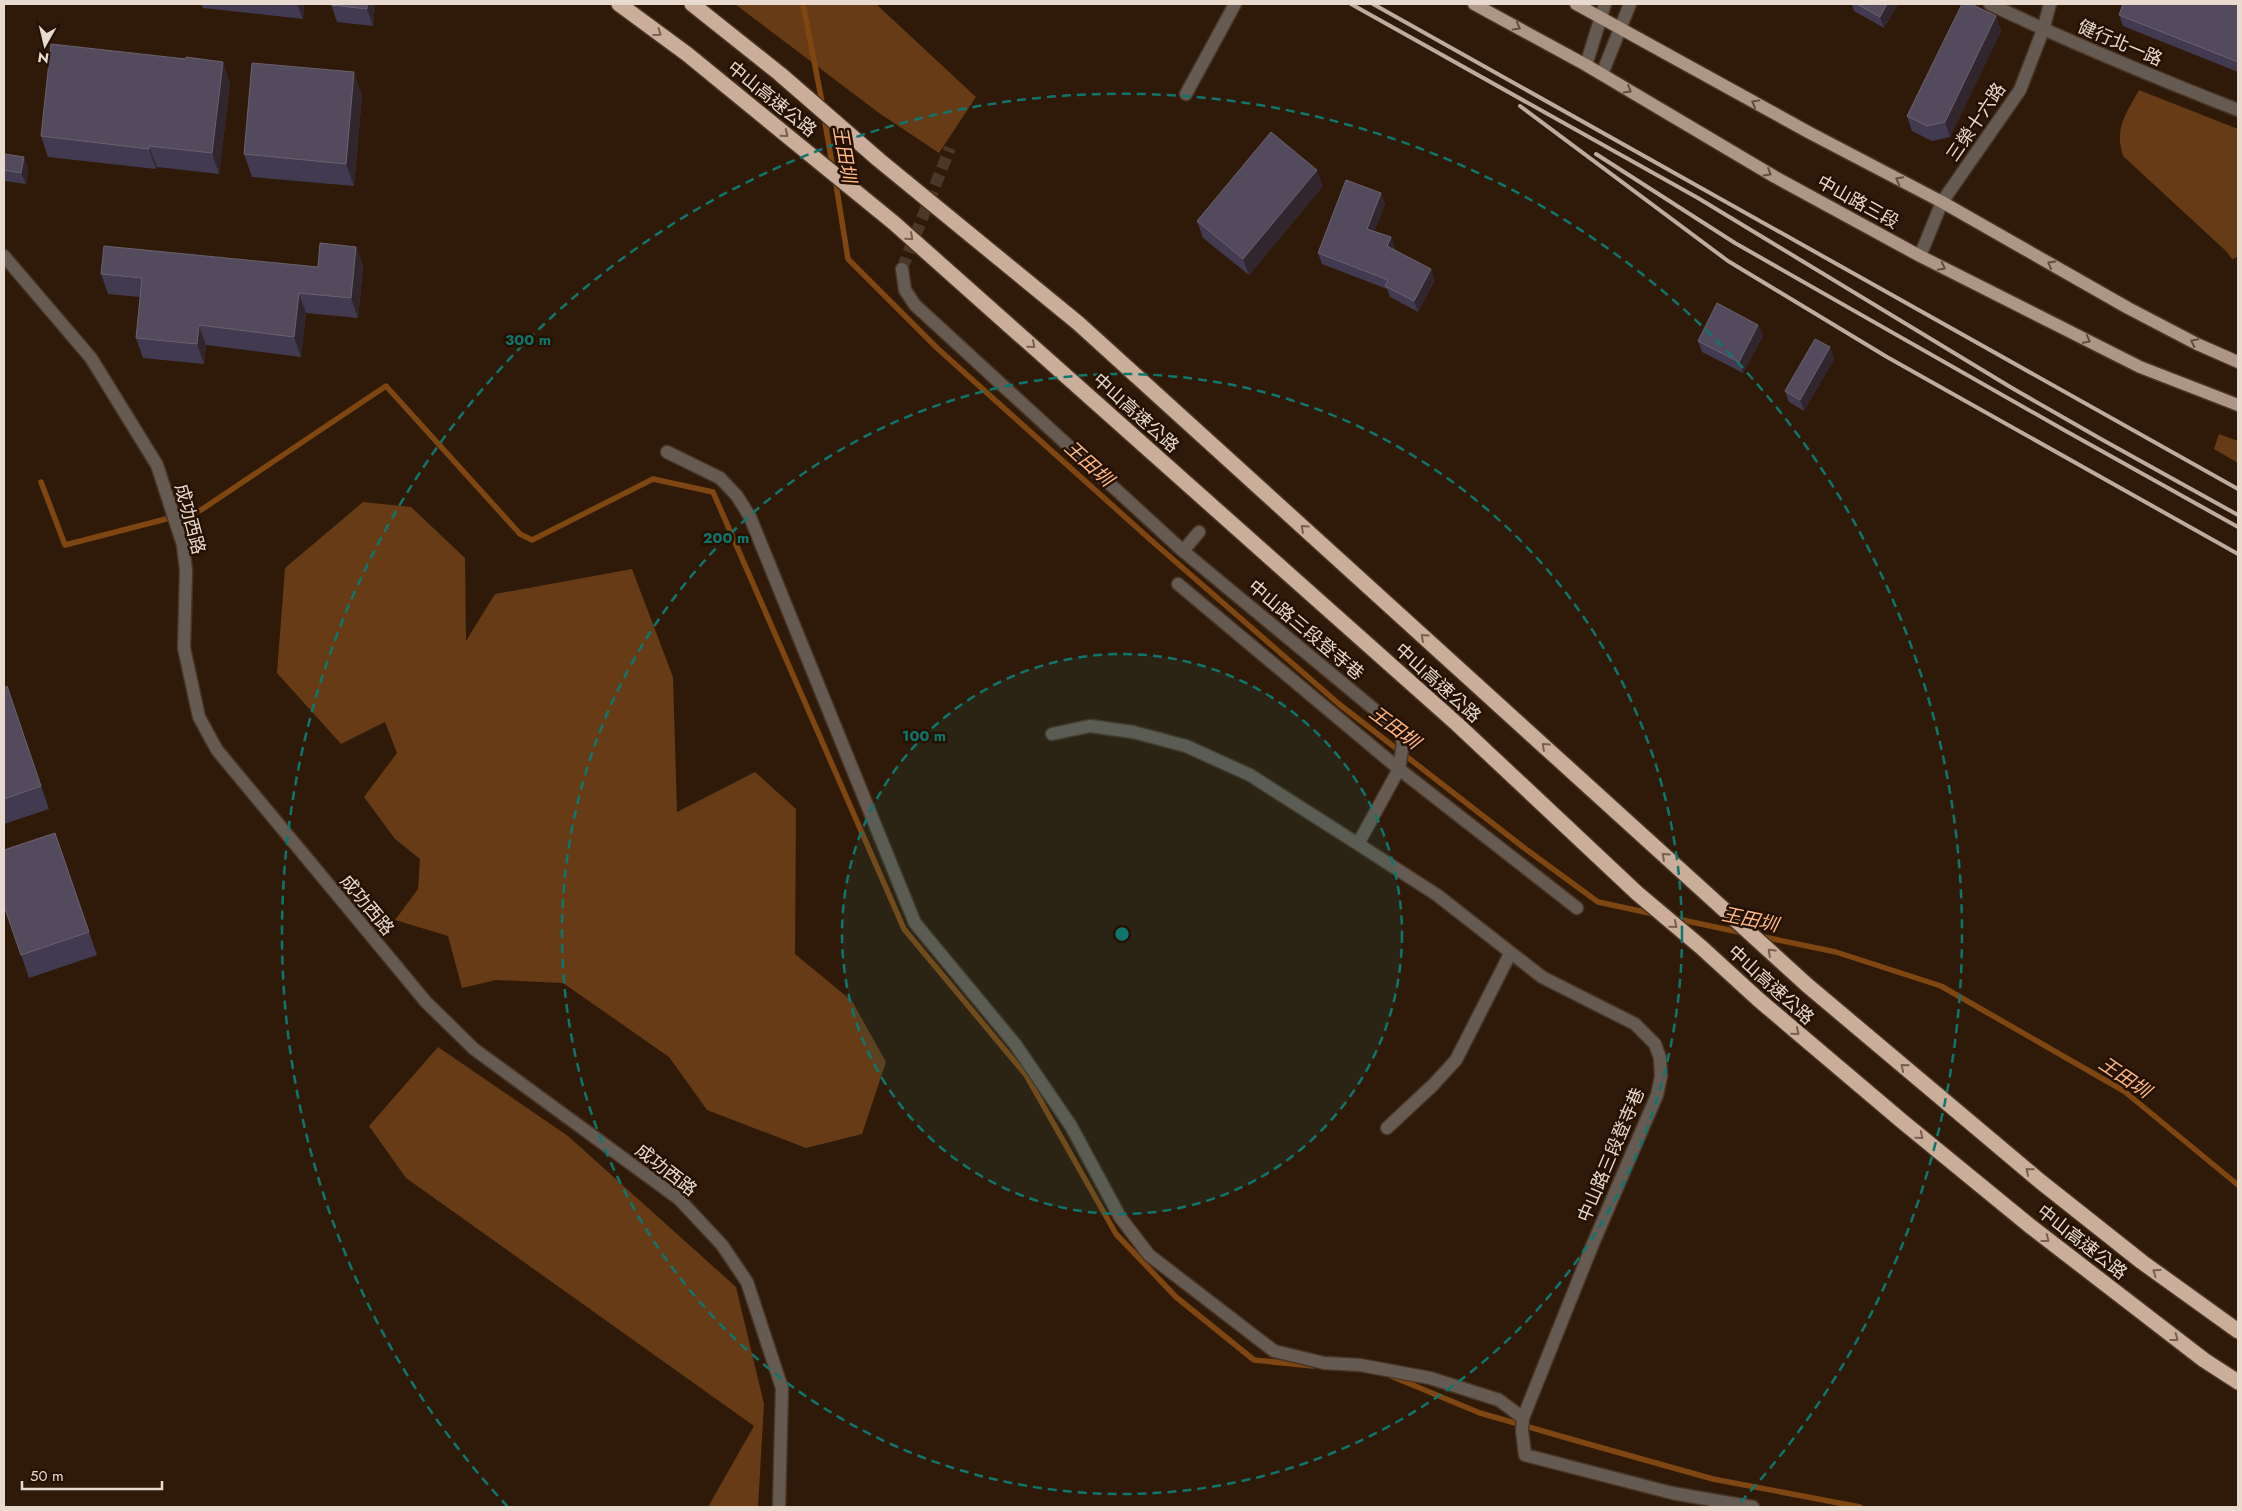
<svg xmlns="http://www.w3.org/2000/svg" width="2242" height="1511" viewBox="0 0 2242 1511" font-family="Jost,'Noto Sans TC',sans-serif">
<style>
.green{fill:#663b15}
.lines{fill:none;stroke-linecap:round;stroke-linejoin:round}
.stream{stroke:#7f4611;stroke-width:5.5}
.minor-tunnel{stroke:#4b3727;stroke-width:12;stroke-dasharray:12 6;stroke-linecap:butt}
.minor-casing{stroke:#493525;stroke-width:15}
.major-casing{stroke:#493525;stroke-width:15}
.highway-casing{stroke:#493525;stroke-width:18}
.minor{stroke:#665b53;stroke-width:12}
.major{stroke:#ad9685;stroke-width:12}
.highway{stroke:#caae99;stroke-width:15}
.rail{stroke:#bbac9f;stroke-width:4}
.wall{fill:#413a50}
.shaded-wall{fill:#32262e}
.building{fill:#534b5d;stroke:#6a626f}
.oneway{stroke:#624d3d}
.oneway2{stroke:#77604e}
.ring{fill:none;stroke:#0f766e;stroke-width:2.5;stroke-dasharray:9 6}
.labels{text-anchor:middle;stroke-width:5;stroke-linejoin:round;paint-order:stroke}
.street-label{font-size:18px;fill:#e8dacf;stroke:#241102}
.water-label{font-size:19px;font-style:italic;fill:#feba86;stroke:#241102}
.centre{fill:#0f766e;stroke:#241102;stroke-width:2.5}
.ring-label{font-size:15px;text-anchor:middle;font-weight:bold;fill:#0f766e;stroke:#241102;stroke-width:5;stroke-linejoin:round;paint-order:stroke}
</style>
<rect width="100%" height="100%" fill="#2f1a09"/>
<!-- green -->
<path class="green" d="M735,4H876L976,97L939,153L879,113Z
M2139,90L2238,129V253L2236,258L2232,259L2227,252L2123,156C2114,128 2126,114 2139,90Z
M2219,434L2238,441V463L2214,449Z
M363,502L411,507L465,558L466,641L495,594L632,569L673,677L677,812L755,772L796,809L795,954L852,1001L886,1062L862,1134L806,1148L707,1110L669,1057L563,983L496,980L462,988L448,936L395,920L418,889L420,859L395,839L364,797L397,753L385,722L341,744L277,673L285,568Z
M438,1047L568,1136L736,1287L764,1404L758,1507H708L754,1426L406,1178L369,1126Z"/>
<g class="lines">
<!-- stream -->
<path class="stream" d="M803,4L823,107
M824,117L833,169
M835,178L848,259L937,348L1153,542L1339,704L1523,847L1598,902L1654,914
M41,482L65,545L201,510L386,386L520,534L532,540L653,479L713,492L904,929L1026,1075L1116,1234L1176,1297L1254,1360L1313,1366
M1673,918L1743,933
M1759,936L1836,952L1941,986L2124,1091L2238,1185
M1391,1376L1480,1413L1574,1440L1713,1479L1860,1507"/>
<!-- minor-tunnel -->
<path class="minor-tunnel" d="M902,269L950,148"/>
<defs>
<path id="minor" d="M1990,4C2071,43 2154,77 2238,110
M1586,65L1605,4
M1602,74L1630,4
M1186,94L1235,4
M4,256L91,358L157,465L183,545L186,571L184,648L199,717L217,750L426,1002L474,1049L679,1199L722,1245L747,1282L782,1388L779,1507
M1920,256L1942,202L2020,90L2043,30L2050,4
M902,269L905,290L915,305L1183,551
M667,452L720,478L737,496L750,517L915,923L1015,1044L1071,1126L1120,1217L1149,1255L1274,1351L1324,1363L1360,1365L1430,1378L1499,1400L1523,1418
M1199,532L1183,551L1398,729L1403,743L1399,769L1358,844L1437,895L1542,977L1635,1024L1655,1044L1660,1058L1661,1076L1657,1095L1592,1246L1523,1418L1522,1431L1525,1455L1672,1493L1753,1507
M1178,584L1399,769L1577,908
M1052,734L1090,726L1133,732L1186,746L1250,775L1358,844
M1387,1128L1433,1085L1456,1060L1510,954"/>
<path id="major" d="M1474,4L1586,65L1775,177L1920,256L2140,367L2238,405
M1576,4L1810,133L1942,202L2128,308L2197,344L2238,362"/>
<path id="highway" d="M619,4L687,54L894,223L1457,724L1637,893L1701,947L1759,1000L1903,1122L2030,1226L2204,1360L2238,1382
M692,4L780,74L879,160L1078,323L1807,985L2041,1182L2142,1262L2238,1331"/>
</defs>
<!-- minor casing -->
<use href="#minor" class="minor-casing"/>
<!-- major casing -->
<use href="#major" class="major-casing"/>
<!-- highway casing -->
<use href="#highway" class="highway-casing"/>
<!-- minor -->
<use href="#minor" class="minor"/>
<!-- major -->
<use href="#major" class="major"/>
<!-- highway -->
<use href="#highway" class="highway"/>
<!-- rail -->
<path class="rail" d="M1351,4L1698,198L2012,388L2101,439L2238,515
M1373,4L2238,489
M1520,106L1728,261L1887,357L2238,554
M1596,154L1735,243L2064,430L2238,527"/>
</g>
<!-- wall -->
<path class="wall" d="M201,4H304L303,19L203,8Z
M331,4H375L373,26L337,22Z
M1852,4H1898L1884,28L1854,11Z
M2238,4V72L2123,26L2119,15Z
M1996,16L2001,31L1950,137L1932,141L1912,131L1907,116Z
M230,83L219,174L157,167L156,169L48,157L41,136Z
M362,95L354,186L252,177L244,154Z
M4,154L24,157L28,168L26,184L4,181Z
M1323,186L1249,275L1203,238L1197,221Z
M1381,193L1385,205L1374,231L1391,237L1395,248L1394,250L1435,280L1418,312L1390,297L1387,289L1322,264L1318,253Z
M356,247L363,266L358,318L306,313L301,357L206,345L204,364L143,358L136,338L140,297L108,294L101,274L318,267Z
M1758,325L1763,336L1743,373L1702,352L1698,341Z
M1830,347L1834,359L1804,411L1789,402L1785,391Z
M4,688L15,709L49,809L4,824Z
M55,833L97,955L29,978L21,955Z"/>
<!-- shaded-wall -->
<path class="shaded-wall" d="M297,4H304L303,19Z
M367,4H375L373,26L367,9Z
M1887,4H1898L1884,28L1880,17Z
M1996,16L2001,31L1950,137L1945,122Z
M223,62L230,83L219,174L212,153Z
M354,72L362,95L354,186L346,164Z
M149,146L157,167L156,169L149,149Z
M24,157L28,168L26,184L21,173Z
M1317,170L1323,186L1249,275L1243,259Z
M1381,193L1385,205L1371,240L1367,229Z
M1391,237L1395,248L1391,258L1387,246Z
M356,247L363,266L358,318L351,298Z
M1431,269L1435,280L1418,312L1414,301Z
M299,293L306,313L301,357L294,337Z
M199,325L206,345L204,364L197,344Z
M1758,325L1763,336L1743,373L1739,362Z
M1830,347L1834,359L1804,411L1800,400Z
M7,686L15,709L49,809L41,786Z
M55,833L63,855L97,955L89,932Z"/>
<!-- building -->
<path class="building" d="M331,4H367V9L331,5Z
M1857,4H1887L1880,17Z
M1962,4H1971L1996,16L1945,122L1927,126L1907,116Z
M2123,4H2238V62L2119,15Z
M51,44L186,59V57L223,62L212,153L149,146V149L41,136Z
M252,63L354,72L346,164L244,154Z
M1271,132L1317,170L1243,259L1197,221Z
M4,154L24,157L21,173L4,170Z
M1346,180L1381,193L1367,229L1391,237L1387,246L1431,269L1414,301L1385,286L1388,280L1318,253Z
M320,243L356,247L351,298L299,293L294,337L199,325L197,344L136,338L142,278L101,274L104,246L318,267Z
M1717,303L1758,325L1739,362L1698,341Z
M1815,339L1830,347L1800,400L1785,391Z
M7,686L41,786L4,799V688Z
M55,833L89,932L21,955L4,906V850Z"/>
<!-- one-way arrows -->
<defs><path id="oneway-chevron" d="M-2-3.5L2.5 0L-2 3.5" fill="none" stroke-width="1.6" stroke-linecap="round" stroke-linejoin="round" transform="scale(1.25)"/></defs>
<g class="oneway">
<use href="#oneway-chevron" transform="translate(1517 27) rotate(29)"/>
<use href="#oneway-chevron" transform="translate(1628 90) rotate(31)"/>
<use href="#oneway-chevron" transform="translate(1755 103) rotate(-151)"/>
<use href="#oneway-chevron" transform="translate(1768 173) rotate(31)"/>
<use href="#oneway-chevron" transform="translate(1899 180) rotate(-153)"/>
<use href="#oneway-chevron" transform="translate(2051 264) rotate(-150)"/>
<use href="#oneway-chevron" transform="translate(1942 267) rotate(27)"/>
<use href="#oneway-chevron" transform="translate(2087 340) rotate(27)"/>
<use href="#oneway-chevron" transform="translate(2194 342) rotate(-154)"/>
</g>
<g class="oneway2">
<use href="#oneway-chevron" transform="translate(658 33) rotate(36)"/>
<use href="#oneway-chevron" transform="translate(785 134) rotate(39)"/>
<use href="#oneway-chevron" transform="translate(910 237) rotate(41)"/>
<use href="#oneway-chevron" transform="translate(1032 345) rotate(41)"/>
<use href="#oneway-chevron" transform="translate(1304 528) rotate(-138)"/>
<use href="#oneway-chevron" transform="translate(1424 637) rotate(-138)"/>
<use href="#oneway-chevron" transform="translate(1545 746) rotate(-138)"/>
<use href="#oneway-chevron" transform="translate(1665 856) rotate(-138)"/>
<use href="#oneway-chevron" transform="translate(1674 925) rotate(40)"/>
<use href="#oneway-chevron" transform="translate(1771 952) rotate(-137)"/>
<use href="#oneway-chevron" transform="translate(1796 1032) rotate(40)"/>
<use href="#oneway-chevron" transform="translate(1904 1067) rotate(-140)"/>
<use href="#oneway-chevron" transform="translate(1920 1136) rotate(39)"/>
<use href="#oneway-chevron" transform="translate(2029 1171) rotate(-140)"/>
<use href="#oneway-chevron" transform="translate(2046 1239) rotate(37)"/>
<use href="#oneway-chevron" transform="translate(2156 1272) rotate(-144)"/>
<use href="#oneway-chevron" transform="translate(2175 1338) rotate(37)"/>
</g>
<!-- distance rings -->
<circle cx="1122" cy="934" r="280" fill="#0f766e" fill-opacity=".12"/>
<g class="ring">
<circle cx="1122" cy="934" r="280"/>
<circle cx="1122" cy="934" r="560"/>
<path d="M508 1507A840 840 0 1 1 1736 1507"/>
</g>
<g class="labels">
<!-- street labels -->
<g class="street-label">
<text transform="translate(2120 43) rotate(23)" y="6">健行北一路</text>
<text transform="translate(772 99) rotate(39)" y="6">中山高速公路</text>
<text transform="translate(1976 122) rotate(-56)" y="6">三榮十六路</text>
<text transform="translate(1858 202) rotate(29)" y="6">中山路三段</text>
<text transform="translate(1136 413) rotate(42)" y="6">中山高速公路</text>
<text transform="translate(190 519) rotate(75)" y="6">成功西路</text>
<text transform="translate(1306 630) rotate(40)" y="6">中山路三段登寺巷</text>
<text transform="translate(1438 683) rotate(42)" y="6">中山高速公路</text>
<text transform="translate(367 905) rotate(50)" y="6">成功西路</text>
<text transform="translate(1771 985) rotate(42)" y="6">中山高速公路</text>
<text transform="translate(1611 1155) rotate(-67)" y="6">中山路三段登寺巷</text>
<text transform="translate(666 1170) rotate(38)" y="6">成功西路</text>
<text transform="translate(2082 1242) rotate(38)" y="6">中山高速公路</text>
</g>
<!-- water labels -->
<g class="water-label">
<text transform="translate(845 154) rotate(80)" y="7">王田圳</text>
<text transform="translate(1089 463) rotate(42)" y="7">王田圳</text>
<text transform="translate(1395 727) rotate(37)" y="7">王田圳</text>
<text transform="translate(1750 919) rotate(12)" y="7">王田圳</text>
<text transform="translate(2125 1077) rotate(34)" y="7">王田圳</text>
</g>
</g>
<circle cx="1122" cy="934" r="8" class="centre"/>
<g class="ring-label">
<text x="528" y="345">300 m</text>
<text x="726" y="543">200 m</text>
<text x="924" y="741">100 m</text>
</g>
<!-- border -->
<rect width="2242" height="1511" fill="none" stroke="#e8dacf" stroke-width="10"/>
<!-- north arrow -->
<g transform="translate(45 45) rotate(188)" stroke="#241102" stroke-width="4" paint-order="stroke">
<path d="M0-4L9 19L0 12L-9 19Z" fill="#e8dacf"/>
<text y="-8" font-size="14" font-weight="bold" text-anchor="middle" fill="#e8dacf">N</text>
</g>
<!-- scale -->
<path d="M22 1481v8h140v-8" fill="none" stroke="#e8dacf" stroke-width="2.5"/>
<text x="30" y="1481" font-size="15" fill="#e8dacf" stroke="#241102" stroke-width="4" paint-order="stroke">50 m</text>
</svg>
